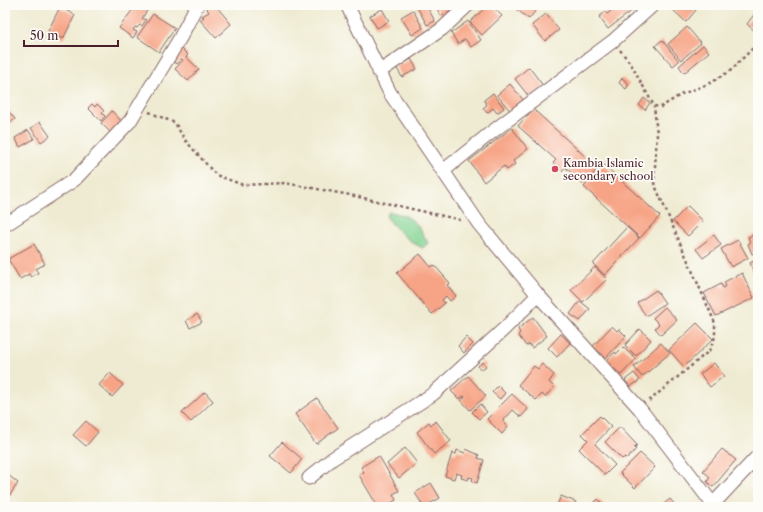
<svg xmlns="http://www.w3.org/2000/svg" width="763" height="512" viewBox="0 0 763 512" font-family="'Libre Caslon Text',serif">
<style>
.green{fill:#85d494;stroke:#687a60}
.building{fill:#f7a486}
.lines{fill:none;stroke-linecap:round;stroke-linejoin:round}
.minor-casing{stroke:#846665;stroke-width:15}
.path{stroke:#846665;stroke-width:2.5;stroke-dasharray:3 3;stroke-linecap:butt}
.minor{stroke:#fff;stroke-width:13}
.poi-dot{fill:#d1495b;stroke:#fdfcf7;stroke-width:1.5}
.labels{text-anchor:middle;stroke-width:3.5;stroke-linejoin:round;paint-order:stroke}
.poi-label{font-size:11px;fill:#4a1f2b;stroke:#fdfcf7;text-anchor:start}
</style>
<rect width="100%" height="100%" fill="#fdfcf7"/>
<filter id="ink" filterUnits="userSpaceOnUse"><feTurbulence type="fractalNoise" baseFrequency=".025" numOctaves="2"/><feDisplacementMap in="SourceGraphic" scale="8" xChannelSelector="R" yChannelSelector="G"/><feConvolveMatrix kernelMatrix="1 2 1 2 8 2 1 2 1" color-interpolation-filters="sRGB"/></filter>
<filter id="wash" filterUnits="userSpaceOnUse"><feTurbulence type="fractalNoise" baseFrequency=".012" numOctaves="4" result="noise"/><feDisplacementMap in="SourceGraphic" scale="16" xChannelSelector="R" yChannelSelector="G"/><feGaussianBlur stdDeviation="0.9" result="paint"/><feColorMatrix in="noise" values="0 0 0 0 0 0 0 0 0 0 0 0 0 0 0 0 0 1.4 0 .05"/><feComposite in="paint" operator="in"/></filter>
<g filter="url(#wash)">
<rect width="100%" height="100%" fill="#efebd2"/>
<!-- green -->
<path class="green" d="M389,212C412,215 417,223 428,243L423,248C408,242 396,229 386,216Z"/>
<g id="blocks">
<!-- building -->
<path class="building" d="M136,5H140L147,11L142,18L146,20L142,26L140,25L137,28L135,27L133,30L137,32L133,38L119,28Z
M211,5L214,8L216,6L231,24L216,38L200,20L204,17L202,16L209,12L207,9Z
M420,5H426L435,21L427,25L417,7Z
M435,5H456L457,7L441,16Z
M488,5H491L502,16L482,35L470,22Z
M519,5H540L529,19L516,9Z
M606,5H637L638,6L608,29L599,17L605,12L607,14L611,11Z
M672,5H691L696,10L686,22L670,7Z
M60,7L75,15L63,39L48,31Z
M382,9L389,21L377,28L370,16Z
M413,10L423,28L412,35L401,17Z
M756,12L758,14V34L747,24Z
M153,14L175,28L159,52L137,37Z
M546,14L559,30L545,41L532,25Z
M468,21L481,40L471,47L465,39L458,44L451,33Z
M687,27L701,43L681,60L668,44Z
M662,40L679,61L673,66L655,46Z
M703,45L709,52L684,73L679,66Z
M181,48L188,55L186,57L199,69L188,81L175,69L183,60L181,59L176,64L171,59Z
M411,59L417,69L402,77L396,67Z
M529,67L544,87L530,98L515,79Z
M622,78L629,84L626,89L619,83Z
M510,84L525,102L512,113L497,95Z
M493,93L504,108L497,113L493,108L487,113L483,108L487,105L484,100Z
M644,98L650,103L645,110L639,105Z
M92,104L95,107L97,104L104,111L102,113L105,116L101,121L88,108Z
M5,107L15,119L5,128Z
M533,109L598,168L584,184L565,167L562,171L553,163L556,160L518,126Z
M112,111L123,123L112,134L101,123Z
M40,122L50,136L41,142L31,128Z
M512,128L528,149L513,161L515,164L507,170L504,166L484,182L469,161Z
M28,130L34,139L20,147L15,138Z
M604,165L660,216L640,238L584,187Z
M688,206L703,221L688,236L673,221Z
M627,227L639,238L605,275L593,264Z
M758,233V252L752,254L748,244L750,243L748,237Z
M714,235L721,245L703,258L696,249Z
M738,240L748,258L731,267L721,249Z
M34,244L45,264L36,269L38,273L31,277L29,274L20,279L8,259Z
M420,254L431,267L434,265L450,283L447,285L456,296L450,301L446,296L442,300L445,303L432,314L397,273Z
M758,259V281L750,263Z
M595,267L607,279L583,302L571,290Z
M742,273L754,298L716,316L704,293L721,284L723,288L726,286L724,282Z
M656,290L665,303L646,316L637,303Z
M580,301L590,309L580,321L570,314Z
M665,307L677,320L661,335L655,328L659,324L653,318Z
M197,314L202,322L190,328L186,321Z
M533,317L547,336L532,348L529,344L526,346L518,335L520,333L518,329Z
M697,323L713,339L684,367L669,350Z
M612,326L617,331L619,329L626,336L606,358L593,346Z
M640,329L651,340L636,356L625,345Z
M561,334L570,343L557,357L548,348Z
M466,337L473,344L464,353L458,346Z
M661,343L670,353L642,377L634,367Z
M623,347L636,359L621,375L606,361L615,352L616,354Z
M483,362L486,366L481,370L478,366Z
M714,363L724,376L710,387L700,374Z
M542,364L554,375L549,382L554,387L545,397L542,394L536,400L518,385L534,366L538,369Z
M110,373L123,385L112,397L99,385Z
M634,373L640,380L630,387L625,380Z
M468,376L486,396L470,410L461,400L465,397L464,396L459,399L451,391Z
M498,386L505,393L500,399L492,392Z
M205,392L213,401L191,422L182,413Z
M512,394L528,409L521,417L513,410L503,421L508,427L502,434L487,419Z
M317,398L338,428L316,444L295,414Z
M480,404L487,412L479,419L472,412Z
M600,416L611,427L595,444L615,465L605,475L579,449L588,440L582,434Z
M86,421L98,432L86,446L73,435Z
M436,421L451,441L434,454L417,432L429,422L431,425Z
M620,427L637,445L634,448L636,449L627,459L625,457L622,459L605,442Z
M282,442L302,459L291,473L270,456Z
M405,448L417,463L399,478L387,464Z
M466,449L479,455L478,458L484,460L477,483L472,481L473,478L469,477L468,480L461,478L462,475L456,473L454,479L445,476L452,453L456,454L457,450L465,453Z
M722,449L736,460L713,487L707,482L710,477L703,471Z
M640,453L655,467L635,488L620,473Z
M379,456L399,491L393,494L396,500L388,505L389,507H378L359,475L364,472L361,467Z
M7,474L18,483L10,495L5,492V477Z
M431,483L440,498L424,507L415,493Z
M561,496L576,502L573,507H556Z
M598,499L606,507H590Z
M670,499L677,507H660Z"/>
</g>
</g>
<g filter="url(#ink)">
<use href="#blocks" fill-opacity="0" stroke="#846665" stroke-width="1"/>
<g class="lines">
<defs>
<path id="minor" d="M347,5L390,93L479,224L538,295L640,409L715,507
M379,72L442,29L468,5
M443,171L488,135L613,41L653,5
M5,225L74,180L130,121L180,38L197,5
M309,478L332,459L433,394L504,329L538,295
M713,504L758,456"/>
</defs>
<!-- minor casing -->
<use href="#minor" class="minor-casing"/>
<!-- path -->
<path class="path" d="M620,50L631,64L654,106L661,107L682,94L708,84L730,71L757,44
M149,112L175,123L185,140L216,175L243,185L285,183L350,195L461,220
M649,401L709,351L715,337V323L654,183L657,134L654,106"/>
<!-- minor -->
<use href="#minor" class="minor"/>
</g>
</g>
<!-- markers -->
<circle class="poi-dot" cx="555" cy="169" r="4"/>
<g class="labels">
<!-- poi labels -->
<g class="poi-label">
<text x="563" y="167">Kambia Islamic<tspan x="563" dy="13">secondary school</tspan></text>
</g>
</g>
<!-- margin -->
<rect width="763" height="512" fill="none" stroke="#fdfcf7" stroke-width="20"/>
<!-- scale -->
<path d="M24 40v6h94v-6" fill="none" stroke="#4a1f2b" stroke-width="2"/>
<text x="30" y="40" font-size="12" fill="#4a1f2b" stroke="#fdfcf7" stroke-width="3" paint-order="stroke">50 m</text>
</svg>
